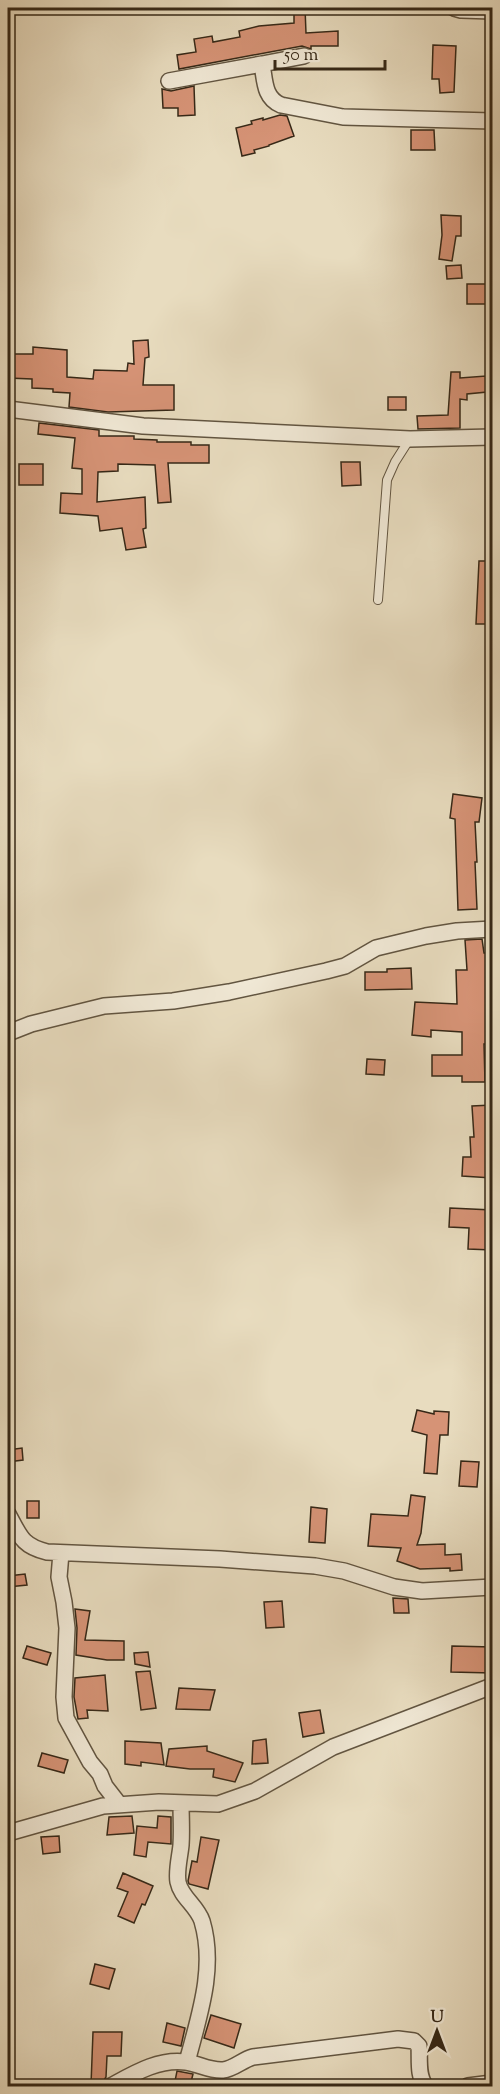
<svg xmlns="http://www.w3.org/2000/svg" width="500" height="2094" viewBox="0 0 500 2094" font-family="'Sorts Mill Goudy',serif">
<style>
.building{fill:#d69376;stroke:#362817;stroke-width:1.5}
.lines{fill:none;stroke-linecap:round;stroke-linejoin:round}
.service-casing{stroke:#625541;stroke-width:10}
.minor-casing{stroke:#625541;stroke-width:18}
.service{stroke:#f0e8d5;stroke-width:8}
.minor{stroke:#f0e8d5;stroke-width:15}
</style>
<rect width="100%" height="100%" fill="#e8dcbf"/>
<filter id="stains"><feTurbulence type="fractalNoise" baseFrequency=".00333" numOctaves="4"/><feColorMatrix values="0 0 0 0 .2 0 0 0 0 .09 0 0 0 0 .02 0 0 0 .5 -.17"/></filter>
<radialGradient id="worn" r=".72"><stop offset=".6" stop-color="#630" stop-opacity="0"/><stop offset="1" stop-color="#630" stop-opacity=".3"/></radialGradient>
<!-- building -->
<path class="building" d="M294,8H305L306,33L338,31V46H311V49L302,46L179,69L177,55L196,52L194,39L212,36L213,42L240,37L239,31L259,26L294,23Z
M433,45L456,46L454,92L440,93L439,79H432Z
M194,86L195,115L178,116V108H163L162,89L171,91Z
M280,115L287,116L294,136L269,145V146L254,150L255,153L242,156L236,128L252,124L251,121L263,118V120Z
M411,130H434L435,150H411Z
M441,215L461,216V236H456L452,261L439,259L442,235Z
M461,265L462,278L447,279L446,266Z
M467,284H492V304H467Z
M148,340L149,357L145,358L143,385H174V410L108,412L69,407L70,393L53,392V389L32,388V379L8,378V354H33V347L67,350V377L93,379L94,370L127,371L128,363L134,364L133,341Z
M451,372H460V378L486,376L487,392L467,394V400L460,399V428L418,429L417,416L448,415Z
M388,397H406V410H388Z
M39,423L99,430V436H134V439L157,440V442H191V445H209V463H168L171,502L158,503L155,465L118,464V471L98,472L97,502L145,497L146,528L143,529L146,547L126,550L122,528L100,531L98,516L60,513L61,493L82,494V469L72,468L75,438L38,434Z
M341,462H360L361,485L342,486Z
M19,464H43V485H19Z
M479,561H492V624H476Z
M453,794L482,798L479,822H475L477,862H475L477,909L458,910L455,819L450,818Z
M482,939L484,953H488L489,969H491L492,1001V1016H490L491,1044H484L485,1082H462V1076H432V1055H462V1032L431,1030V1037L412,1035L415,1002L457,1004L456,970H467L465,940Z
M411,968L412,989L365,990V972H387V969Z
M367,1059L385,1060L384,1075L366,1074Z
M492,1105V1178L462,1176L463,1157H471L470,1137H474L472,1106Z
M450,1208L492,1210V1250L468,1249L469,1228L449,1227Z
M417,1410L434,1414V1411L449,1412L448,1435H440L437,1474L424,1473L427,1435L412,1431Z
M22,1448L23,1460L8,1462V1450Z
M461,1461L479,1462L477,1487L459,1486Z
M411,1495L425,1497L421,1533L417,1545L445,1544V1555L461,1554L462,1570L450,1571V1568L420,1569L397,1561L401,1548L368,1546L371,1514L408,1516Z
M27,1501H39V1518H27Z
M311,1507L327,1509L325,1543L309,1542Z
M25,1574L27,1585L8,1587V1576Z
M393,1598L408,1599L409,1613H394Z
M282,1601L284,1627L266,1628L264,1602Z
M75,1609L90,1611L85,1640L124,1641V1660H107L76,1655L77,1628Z
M27,1646L51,1653L47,1665L23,1658Z
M452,1646L492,1647V1673L451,1672Z
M148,1652L150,1667L135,1664L134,1653Z
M150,1671L156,1708L141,1710L136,1672Z
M105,1675L108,1711L87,1710L88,1718L78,1719L74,1697L75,1678Z
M179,1688L215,1690L210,1710L176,1709Z
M320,1710L324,1733L303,1737L299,1713Z
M266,1739L268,1763L252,1764L253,1741Z
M125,1741L161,1743L164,1765L141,1762V1766L125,1764Z
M207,1746V1751L243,1763L235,1782L213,1777L214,1769H190L166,1766L169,1749Z
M42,1753L68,1760L64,1773L38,1766Z
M132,1816L134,1833L107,1835L109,1817Z
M158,1816L171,1817V1844L148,1842L146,1857L134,1855L137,1826L157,1828Z
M59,1836L60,1852L43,1854L41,1837Z
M201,1837L219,1840L208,1889L189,1884L188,1881L192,1861L197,1862Z
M123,1873L153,1886L145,1905L142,1904L134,1923L118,1916L128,1892L117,1888Z
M95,1964L115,1969L109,1989L90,1984Z
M211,2015L241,2024L234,2048L204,2038Z
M167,2023L185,2028L181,2046L163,2042Z
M93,2032H122L121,2056H107L106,2077L101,2085H91Z
M177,2071L193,2074L190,2086H174Z"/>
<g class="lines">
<defs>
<path id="service" d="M378,600L387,480L395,462L409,440"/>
<path id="minor" d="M454,8L461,10L492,11
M262,64L304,56
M169,81L262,64C265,81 264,98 281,105L343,117L492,121
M8,409L143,426L410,439L492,437
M8,1033L31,1024L104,1006L173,1001L229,992L326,971L345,966L376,948L426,936L457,931L492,929
M8,1514C20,1536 22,1546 47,1552L220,1559L315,1566L344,1571L394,1587L422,1591L492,1587
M61,1553L59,1577L64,1602L67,1628L64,1697L66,1718L90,1762L100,1774L105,1786L119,1804
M181,1803C181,1817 182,1831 181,1845C180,1856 176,1871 178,1882C181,1897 197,1906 202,1921C216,1968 199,2016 187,2062
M8,1833L103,1806L159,1802L218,1804L255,1791L333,1747L492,1686
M111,2086C133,2074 159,2058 186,2062C199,2064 210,2071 223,2070C234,2069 242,2060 253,2057L398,2039L414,2041L419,2046C420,2059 417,2077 426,2086
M468,2086L492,2083"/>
</defs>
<!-- service casing -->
<use href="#service" class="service-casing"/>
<!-- minor casing -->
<use href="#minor" class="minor-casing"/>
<!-- service -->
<use href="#service" class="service"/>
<!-- minor -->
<use href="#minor" class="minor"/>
</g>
<!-- margin -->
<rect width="500" height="2094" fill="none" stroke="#e8dcbf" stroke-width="30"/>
<rect x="9" y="9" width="482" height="2076" fill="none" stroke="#362817" stroke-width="3"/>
<rect x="15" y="15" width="470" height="2064" fill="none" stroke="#362817" stroke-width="1.5"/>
<!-- north arrow -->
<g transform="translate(437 2031)" stroke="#f0e8d5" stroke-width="4.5" paint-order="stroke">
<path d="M0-4.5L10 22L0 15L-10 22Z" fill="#362817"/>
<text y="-9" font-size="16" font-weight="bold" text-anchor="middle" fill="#362817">U</text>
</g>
<!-- scale -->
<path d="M275 60v9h110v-9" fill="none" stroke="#362817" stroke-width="3"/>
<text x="284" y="60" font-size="18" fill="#362817" stroke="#f0e8d5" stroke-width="4.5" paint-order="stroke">50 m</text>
<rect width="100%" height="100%" filter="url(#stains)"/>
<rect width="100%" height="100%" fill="url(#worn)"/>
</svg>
